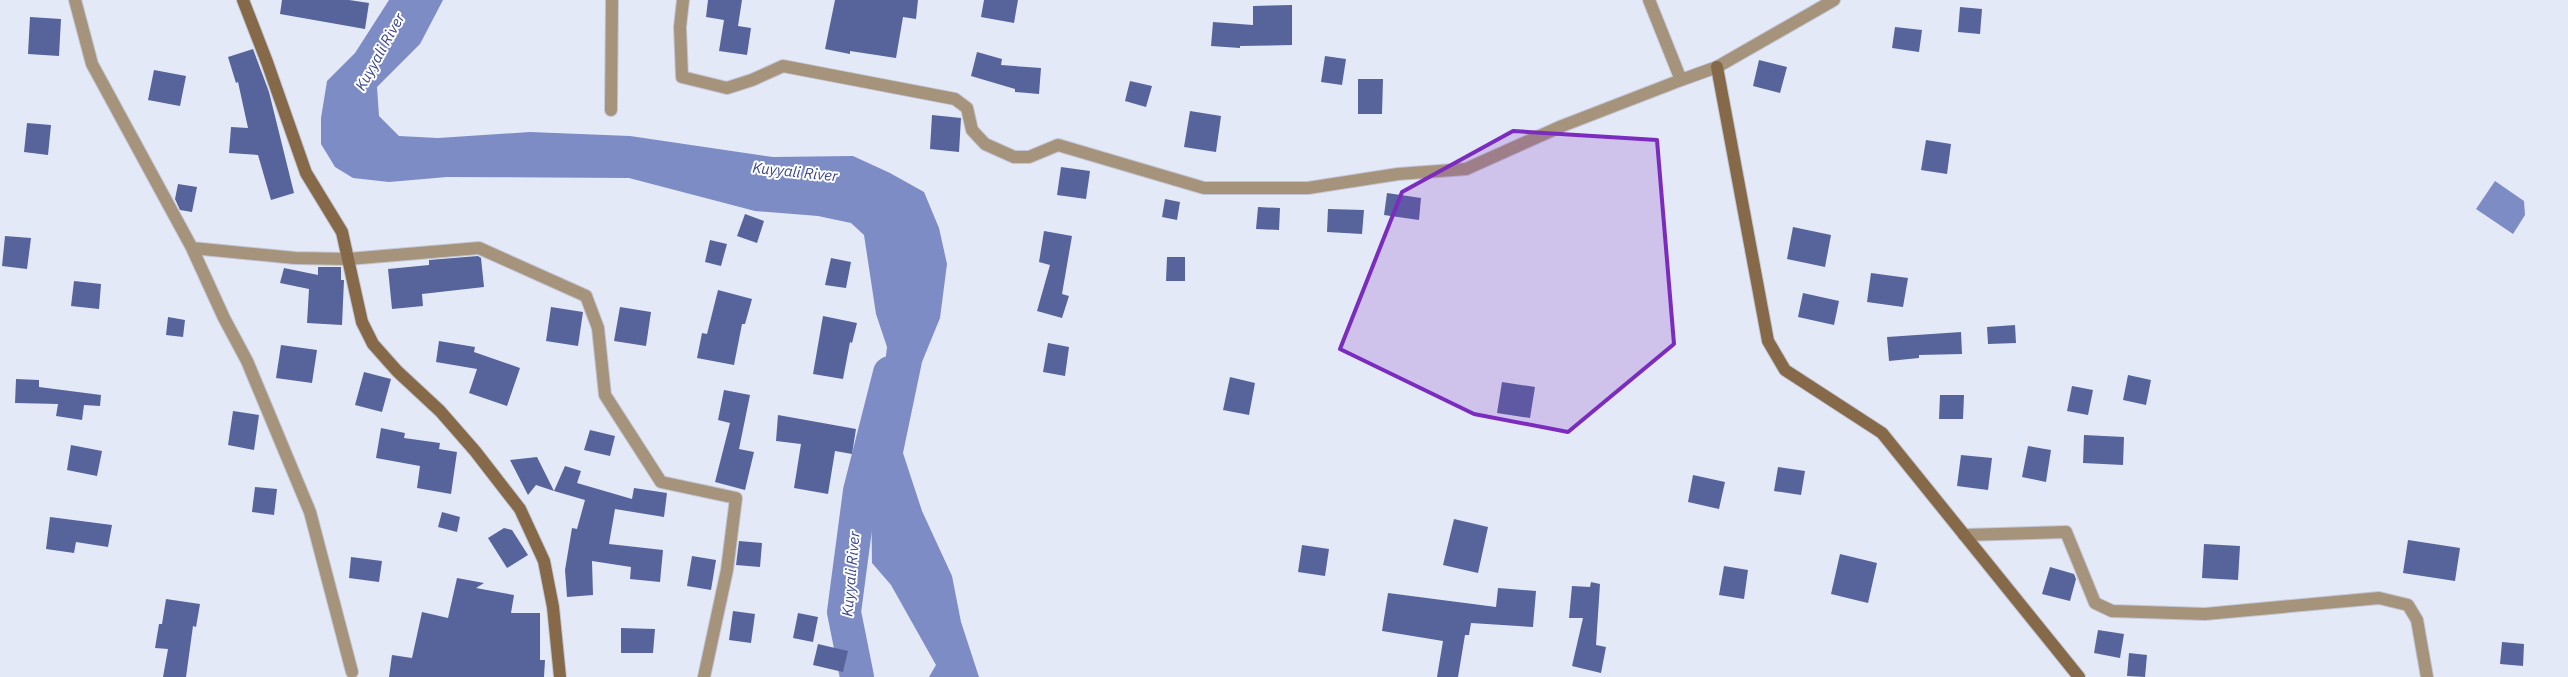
<svg xmlns="http://www.w3.org/2000/svg" width="2568" height="677" viewBox="0 0 2568 677" font-family="'IBM Plex Sans',sans-serif">
<style>
.water{fill:#7e8cc6}
.lines{fill:none;stroke-linecap:round;stroke-linejoin:round}
.river{stroke:#7e8cc6;stroke-width:34}
.building{fill:#57649b}
.street-casing{stroke:#c3c7d5;stroke-width:14}
.secondary-casing{stroke:#c3c7d5;stroke-width:14}
.street{stroke:#a6937c;stroke-width:12}
.secondary{stroke:#856948;stroke-width:12}
.marked{fill:#7b2cbf;fill-opacity:0.2;stroke:#7b2cbf;stroke-width:4;stroke-linejoin:round}
.labels{text-anchor:middle;stroke-width:4;stroke-linejoin:round;paint-order:stroke}
.water-label{font-size:15px;font-style:italic;fill:#3b478f;stroke:#fff}
</style>
<rect width="100%" height="100%" fill="#e4e9f8"/>
<!-- water -->
<path class="water" d="M389,0H443L420,44L377,87L379,116L399,136L438,138L530,132L630,136L773,157L853,156L890,173L924,192L939,228L947,264L940,318L922,362L903,453L922,511L952,576L961,622L979,677H929L936,665L891,585L872,563L871,484L887,347L876,314L864,235L851,223L818,216L755,211L629,178L447,177L389,182L353,178L335,167L321,144V118L327,81L355,53Z
M2495,181L2524,201L2525,215L2513,234L2476,209Z"/>
<g class="lines">
<!-- river -->
<path class="river" d="M857,677L844,612L860,491L890,373"/>
</g>
<!-- building -->
<path class="building" d="M282,0H349L369,3L365,29L280,14Z
M708,0H742L738,26L751,28L747,55L719,51L724,20L706,17Z
M835,0H918L916,19L903,17L896,58L850,51V54L825,49Z
M984,0H1018L1014,23L981,17Z
M1292,5V45L1240,46V48L1211,46L1213,22L1253,25V6Z
M1960,7L1982,9L1980,34L1958,32Z
M30,17L61,19L59,56L28,54Z
M1895,27L1922,30L1919,52L1892,48Z
M253,49L269,92L294,193L271,200L258,155L229,153L231,127L248,128L238,82L236,83L228,57Z
M977,52L1002,59L1001,65L1041,68L1039,94L1015,92V89L971,76Z
M1325,56L1346,59L1342,85L1321,82Z
M1759,60L1787,67L1780,93L1753,86Z
M154,70L186,76L180,106L148,100Z
M1358,79H1383L1382,114H1358Z
M1130,81L1152,86L1146,107L1125,101Z
M1190,111L1221,116L1216,152L1184,147Z
M932,115L961,118L959,152L930,149Z
M27,123L51,125L48,155L24,152Z
M1926,140L1951,144L1947,174L1921,170Z
M1061,167L1090,171L1086,199L1057,195Z
M178,184L197,187L192,212L180,210L175,199Z
M1387,193L1421,198L1419,220L1384,215Z
M1165,199L1180,202L1177,220L1162,217Z
M1258,207L1280,208L1279,230L1256,229Z
M1328,209L1364,210L1362,234L1327,232Z
M745,214L764,221L757,243L737,236Z
M1793,227L1831,235L1825,267L1787,259Z
M1044,231L1072,236L1062,294L1069,296L1062,318L1037,311L1050,265L1039,262Z
M5,236L31,238L27,269L2,266Z
M710,240L727,244L721,266L705,262Z
M478,256L481,258L484,287L422,294L423,306L392,309L388,269L429,265V260Z
M1167,257H1185V281H1166Z
M831,258L851,262L846,288L825,285Z
M318,267H341V280H344L342,325L307,323L309,289L280,283L284,268L318,275Z
M1871,273L1908,278L1903,307L1867,302Z
M74,281L101,284L99,309L71,306Z
M718,290L752,299L745,324H742L734,365L697,358L702,333L707,334Z
M1803,293L1839,301L1834,325L1798,317Z
M551,307L583,312L578,346L546,341Z
M620,307L651,312L646,346L614,341Z
M823,316L857,323L852,343L850,342L843,379L813,374Z
M168,317L185,320L183,337L166,335Z
M2015,325L2016,343L1988,344L1987,327Z
M1961,332L1962,354L1919,355V358L1889,361L1887,337Z
M439,341L475,347L474,352L520,368L507,406L469,393L477,369L436,362Z
M1048,343L1069,347L1065,376L1043,372Z
M281,345L317,350L312,383L276,378Z
M364,372L391,379L382,412L355,405Z
M2128,375L2151,380L2146,405L2123,400Z
M1230,377L1255,383L1249,415L1223,410Z
M16,379L39,380V387L101,395L100,406L84,405L82,420L56,416L58,404L15,403Z
M1502,382L1535,387L1530,418L1497,413Z
M2072,386L2093,390L2088,415L2067,411Z
M724,390L750,395L739,449L754,452L745,490L715,482L730,423L718,420Z
M1940,395H1964L1963,419H1939Z
M233,411L259,415L254,450L228,445Z
M778,415L856,429L852,454L835,451L828,494L794,488L801,444L776,441Z
M381,428L405,433L404,438L440,443L439,449L457,452L451,494L417,488L420,466L376,458Z
M590,430L615,436L610,456L584,450Z
M2084,435L2124,437L2123,465L2083,463Z
M71,445L102,451L97,476L67,470Z
M2028,446L2051,450L2046,482L2022,477Z
M1961,455L1992,458L1988,490L1957,486Z
M537,457L554,491L536,485L528,495L510,460Z
M565,466L581,471L577,483L632,499L634,488L667,493L664,517L615,509L609,544L663,550L660,582L630,579L631,567L592,561L593,595L567,597L565,570L572,528L577,529L585,500L554,491Z
M1778,467L1805,471L1801,495L1774,491Z
M1693,475L1725,482L1719,509L1688,502Z
M255,487L277,489L274,515L252,512Z
M442,512L460,517L457,532L438,527Z
M50,517L112,525L108,547L76,542L74,553L46,549Z
M1454,519L1488,527L1478,573L1443,565Z
M504,528L512,530L528,555L507,568L488,538Z
M2408,540L2460,548L2455,581L2403,573Z
M739,541L762,543L760,567L736,565Z
M2204,544L2240,546L2238,580L2202,578Z
M1302,545L1329,549L1325,576L1298,572Z
M1840,554L1877,563L1868,603L1831,594Z
M692,556L716,560L711,590L687,586Z
M351,557L382,561L379,582L349,578Z
M1724,566L1748,570L1744,599L1719,595Z
M2050,567L2074,574L2076,579L2070,601L2042,594Z
M457,578L484,583L476,588L514,595L511,613H540V660H545L544,677H389L392,655L412,658L422,612L448,618Z
M1591,582L1600,584L1596,645L1606,647L1601,673L1572,666L1583,618H1569L1572,586L1590,587Z
M1498,588L1536,591L1533,627L1471,623L1469,635H1465L1458,677H1437L1443,641L1382,631L1388,593L1496,607Z
M166,599L200,604L196,627L193,626L186,677H163L168,649L155,648L159,624H162Z
M733,611L755,614L751,643L729,640Z
M798,613L818,617L813,642L793,638Z
M621,628L655,629L653,653H621Z
M2098,630L2124,634L2120,658L2094,653Z
M2502,642L2524,644L2523,666L2500,664Z
M818,644L848,651L843,672L813,665Z
M2129,653L2147,655L2145,677L2127,676Z"/>
<g class="lines">
<defs>
<path id="street" d="M75,0L92,64L192,248
M683,0L680,27L682,77L727,88L752,80L783,66L955,99L967,108L972,130L985,144L1014,157H1029L1058,145L1204,188H1308L1398,174L1466,169L1562,126L1681,80
M1649,0L1681,80L1717,67L1834,0
M611,110L612,0
M1964,535L2066,532L2095,603L2112,611L2205,614L2379,598L2408,605L2417,620L2427,677
M352,672L310,512L247,361L224,318L192,248L295,258L348,259L479,248L586,296L598,328L605,395L661,482L736,498L727,570L704,677"/>
<path id="secondary" d="M243,0L267,62L306,173L342,232L362,322L373,344L397,371L440,411L475,451L520,509L544,561L553,607L560,677
M1717,67L1768,341L1785,370L1882,433L2079,677"/>
</defs>
<!-- street casing -->
<use href="#street" class="street-casing"/>
<!-- secondary casing -->
<use href="#secondary" class="secondary-casing"/>
<!-- street -->
<use href="#street" class="street"/>
<!-- secondary -->
<use href="#secondary" class="secondary"/>
</g>
<!-- marked area -->
<path class="marked" d="M1513,131L1657,140L1674,344L1568,432L1474,414L1340,349L1402,192Z"/>
<g class="labels">
<!-- water labels -->
<g class="water-label">
<text transform="translate(380 52) rotate(-61)" y="5">Kuyyali River</text>
<text transform="translate(795 172) rotate(6)" y="5">Kuyyali River</text>
<text transform="translate(851 574) rotate(-85)" y="5">Kuyyali River</text>
</g>
</g>
</svg>
